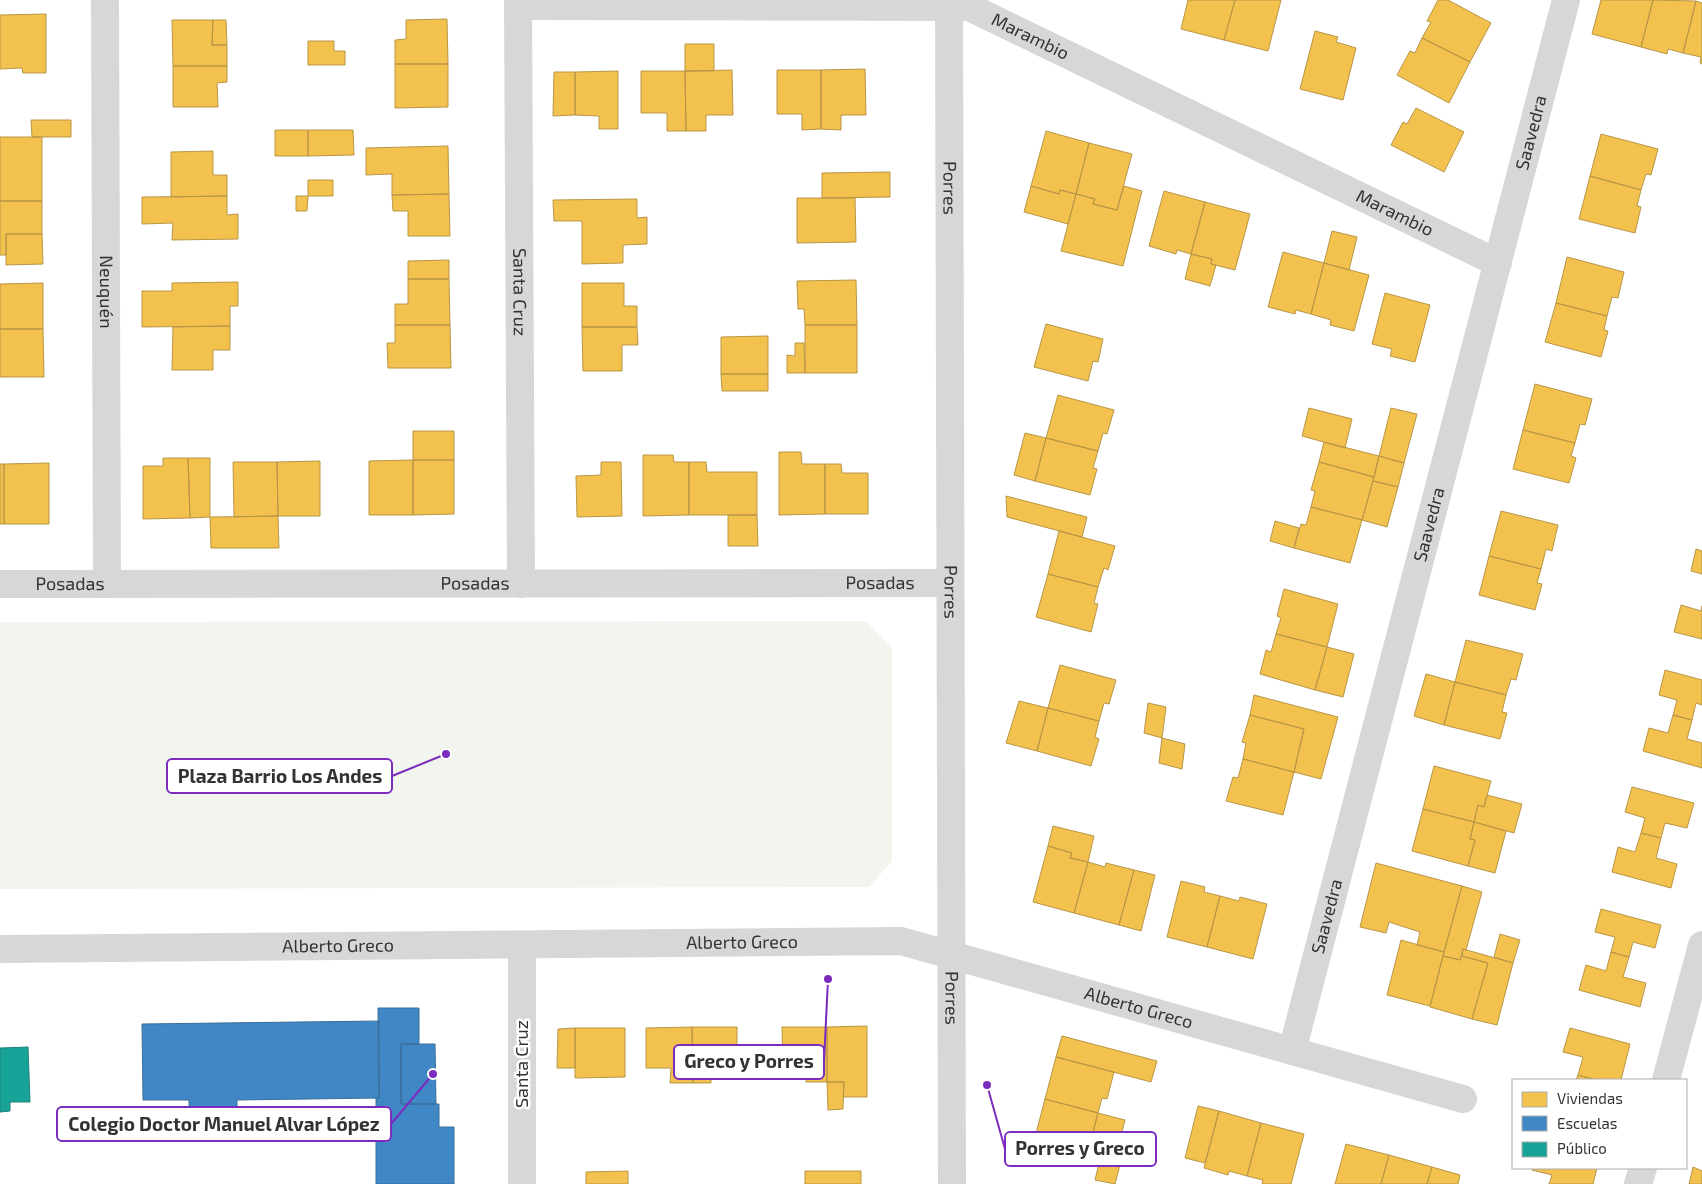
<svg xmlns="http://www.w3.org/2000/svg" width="1702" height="1184" viewBox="0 0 1702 1184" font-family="'Exo 2',sans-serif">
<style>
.green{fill:#f1f5ed}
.homes{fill:#f2c14e;stroke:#b99646}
.schools{fill:#3f88c5;stroke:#3b6e99}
.public{fill:#17a398;stroke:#1f817a}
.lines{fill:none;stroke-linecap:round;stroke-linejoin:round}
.street{stroke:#d7d7d7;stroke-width:28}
.labels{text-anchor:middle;stroke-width:5;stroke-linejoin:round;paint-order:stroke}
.street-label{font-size:18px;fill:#333;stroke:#fff}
.leader{fill:none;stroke:#7b2cbf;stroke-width:2}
.callout-dot{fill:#7b2cbf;stroke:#fff;stroke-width:2}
.callout{fill:#fff;stroke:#7b2cbf;stroke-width:2}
.callout-label{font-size:19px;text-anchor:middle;font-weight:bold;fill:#333}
</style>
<rect width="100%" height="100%" fill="#fff"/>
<!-- green -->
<path class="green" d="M866,621L892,647V861L869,887L0,889V622Z"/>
<!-- homes -->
<path class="homes" d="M1188,0H1235L1224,40L1181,29Z
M1235,0H1281L1268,51L1224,40Z
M1438,0H1448L1491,23L1470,62L1422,38L1431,22L1427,21Z
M1601,0H1653L1641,47L1592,34Z
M1653,0L1696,1L1683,53L1668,49L1667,54L1641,47Z
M1696,1L1702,3V64L1700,63L1701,57L1683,53Z
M46,14V73H23L22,68L0,69V15Z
M447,19L448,64H395V40L406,39V20Z
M172,20H213L212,45H227V66H173Z
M213,20H226L227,45H212Z
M1315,31L1338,37L1336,42L1356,48L1343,100L1300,89Z
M1422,38L1470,62L1449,103L1397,75L1410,51L1415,53Z
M308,41H334V51H345V65H308Z
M685,44H714V71H685Z
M395,64H448V107L395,108Z
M173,66H227V82L217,83L218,107H173Z
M865,69L866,115H841V130L821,129V70Z
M732,70L733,115H706V131H686L685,71Z
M777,70H821V129L802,130V114H777Z
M618,71V129H599V116L575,115V72Z
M641,71H685L686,131H667V113H641Z
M554,72H575V115L553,116Z
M1416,108L1464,132L1444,172L1391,145L1403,122L1407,124Z
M31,120H71V137H32Z
M275,130H308V156H275Z
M308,130H353L354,155L308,156Z
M1046,131L1089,143L1076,194L1060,190L1059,194L1031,186Z
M1601,134L1658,149L1651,175L1646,174L1641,190L1590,176Z
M0,137H42V201H0Z
M1089,143L1132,154L1117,210L1093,204L1095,199L1076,194Z
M448,146L449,194L392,195V174L366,175V148Z
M213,151V175H227V196L171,197V152Z
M890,172V197L822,198V173Z
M1590,176L1641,190L1637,206L1641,207L1635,233L1579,219Z
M308,180H333V196H308Z
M1031,186L1059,194L1060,190L1076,194L1068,224L1024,212Z
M1124,186L1142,191L1123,266L1061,251L1076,194L1095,199L1093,204L1117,210Z
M1164,191L1205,202L1191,254L1177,250L1176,254L1149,246Z
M449,194L450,236H408V211H393L392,195Z
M227,196V215L238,214V239L172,240L173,223L142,224V197Z
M296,196H308L307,211H296Z
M797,198H855L856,242L797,243Z
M637,199V218L647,217V244L623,245V263L582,264V221H554L553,200Z
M0,201H42V234H6V255H0Z
M1205,202L1250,214L1235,270L1211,264L1212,259L1191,254Z
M1332,231L1357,237L1349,270L1324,263Z
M6,234H42L43,264L6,265Z
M1283,252L1324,263L1311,314L1296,310L1295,314L1268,307Z
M1191,254L1212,259L1211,264L1216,265L1210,286L1185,279Z
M1567,257L1624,272L1618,298L1612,297L1607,316L1556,303Z
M449,260V279H408V261Z
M1324,263L1369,275L1354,331L1330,325L1331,320L1311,314Z
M408,279H449L450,325H395V304H408Z
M856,280L857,325H805L804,309H798L797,281Z
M238,282V306H230V326L142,327V291H172V283Z
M43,283V329H0V284Z
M582,283H624V306H637V327H582Z
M1385,293L1430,305L1415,362L1390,356L1392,349L1372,344Z
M1556,303L1607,316L1604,330L1608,331L1601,357L1545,342Z
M1046,324L1103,339L1098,362L1093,361L1088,381L1034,367Z
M395,325H450L451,368H388L387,343H395Z
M805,325H857V373H805Z
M230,326V350H213V370H172L173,327Z
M582,327H637L638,345H622V371H583Z
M0,329H43L44,377H0Z
M768,336V374H721V337Z
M795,343H804L805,373H787V355L795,356Z
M721,374H768V391H722Z
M1535,384L1592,399L1585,425L1580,424L1575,443L1523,430Z
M1058,395L1114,410L1107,434L1103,433L1098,451L1046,438Z
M1309,408L1352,419L1345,448L1302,436Z
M1391,408L1417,414L1404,463L1379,456Z
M1523,430L1575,443L1571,456L1576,458L1569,483L1513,469Z
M413,431H454V460H413Z
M1025,433L1046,438L1035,481L1014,475Z
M1046,438L1098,451L1093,468L1097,469L1090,495L1035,481Z
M1324,442L1379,456L1374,477L1319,462Z
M779,452H801L802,464H825V514L779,515Z
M643,455H673L674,462H689V515L643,516Z
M1379,456L1404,463L1398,487L1373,481Z
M163,458H188L190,518L143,519V466H163Z
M188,458H210V517L190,518Z
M413,460V515H369V461Z
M413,460H454V514L413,515Z
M320,461V516H278L277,462Z
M233,462H277L278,516L234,517Z
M601,462H621L622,516L577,517L576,476L601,475Z
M689,462H706L707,472H757V515H689Z
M1319,462L1374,477L1362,520L1311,507L1315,491L1311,490Z
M49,463V524H4V464Z
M0,464H4V524H0Z
M825,464H841L842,473H868V514H825Z
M1373,481L1398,487L1387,527L1362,520Z
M1006,496L1087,517L1082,537L1007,517Z
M1311,507L1362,520L1350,563L1294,548L1301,524L1306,525Z
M1501,511L1558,525L1552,551L1546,549L1541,569L1489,556Z
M728,515H757L758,546H728Z
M278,516L279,548H211L210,517Z
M1275,521L1299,528L1294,548L1270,541Z
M1059,531L1115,546L1108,570L1104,568L1098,587L1048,574Z
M1696,549L1702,551V574L1691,571Z
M1489,556L1541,569L1537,583L1542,584L1535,610L1479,595Z
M1048,574L1098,587L1094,603L1098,604L1091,632L1036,617Z
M1284,589L1338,604L1327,647L1276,634L1281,618L1277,616Z
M1681,605L1701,611L1702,606V639L1674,632Z
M1276,634L1327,647L1315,690L1260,674L1266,650L1271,652Z
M1466,640L1523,654L1516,680L1511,679L1506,695L1455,682Z
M1327,647L1354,654L1343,697L1315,690Z
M1060,665L1116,680L1109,704L1104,703L1099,721L1048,708Z
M1665,670L1702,680V705L1696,703L1692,720L1673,715L1677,700L1659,695Z
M1426,674L1455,682L1444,725L1414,716Z
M1455,682L1506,695L1502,712L1507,713L1500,739L1444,725Z
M1254,695L1338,717L1321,779L1294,772L1304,729L1250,715Z
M1019,701L1048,708L1037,751L1006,743Z
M1148,703L1166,707L1162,738L1144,733Z
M1048,708L1099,721L1095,737L1099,739L1091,766L1037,751Z
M1250,715L1304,729L1294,772L1243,759L1246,743L1242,742Z
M1673,715L1692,720L1687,739L1702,743V768L1643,751L1649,728L1668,733Z
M1162,738L1185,744L1182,769L1159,763Z
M1243,759L1294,772L1283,815L1226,801L1233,777L1238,778Z
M1434,766L1491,781L1484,807L1478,805L1474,822L1423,809Z
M1632,787L1694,803L1687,828L1665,823L1661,838L1641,833L1645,818L1625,812Z
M1487,795L1522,804L1514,833L1474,822L1478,805L1484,807Z
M1423,809L1474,822L1470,839L1475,840L1468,866L1412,851Z
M1474,822L1506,831L1495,873L1468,866L1475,840L1470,839Z
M1053,826L1094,836L1088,862L1070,858L1072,853L1048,846Z
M1641,833L1661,838L1656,858L1677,864L1671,888L1612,872L1618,847L1635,852Z
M1048,846L1072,853L1070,858L1088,862L1074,913L1033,902Z
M1088,862L1105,867L1106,863L1134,870L1119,925L1074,913Z
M1376,863L1462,886L1444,952L1417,945L1420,932L1389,922L1386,933L1360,927Z
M1134,870L1155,875L1141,931L1119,925Z
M1181,881L1205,887L1204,892L1220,896L1207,947L1167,937Z
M1462,886L1482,892L1466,950L1463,949L1460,960L1443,956Z
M1220,896L1239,901L1240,897L1267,904L1253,959L1207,947Z
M1601,909L1661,925L1655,948L1633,942L1629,957L1611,952L1615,937L1595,932Z
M1500,934L1520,940L1513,963L1494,957Z
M1401,940L1444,952L1430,1006L1387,995Z
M1463,949L1513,963L1497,1025L1472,1019L1488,963L1462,956Z
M1611,952L1629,957L1623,977L1646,983L1640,1007L1579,990L1586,965L1606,971Z
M1443,956L1460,960L1462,956L1488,963L1472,1019L1430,1007Z
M867,1026V1097H843L844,1082H827V1027Z
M692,1027L693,1083H670L671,1068H646V1028Z
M692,1027H737V1070H711V1083H693Z
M782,1027H827V1082H806V1069H783Z
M575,1028V1068H557L558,1029Z
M575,1028H625V1077L575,1078Z
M1570,1028L1630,1044L1621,1080H1596L1578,1075L1583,1057L1563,1052Z
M1062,1036L1157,1061L1151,1082L1056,1057Z
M1056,1057L1114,1072L1107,1099L1102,1098L1098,1113L1045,1099Z
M1578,1075L1596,1080H1576Z
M827,1082H844L843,1109L828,1110Z
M1045,1099L1098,1113L1093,1132L1096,1133L1090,1157L1034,1141Z
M1198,1106L1219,1111L1205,1163L1185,1158Z
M1219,1111L1261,1123L1247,1176L1229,1171L1228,1175L1204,1168Z
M1098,1113L1125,1120L1120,1139L1093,1132Z
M1261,1123L1304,1134L1291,1184H1262L1263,1180L1247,1176Z
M1346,1144L1389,1155L1381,1184H1335Z
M1389,1155L1432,1167L1427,1184H1381Z
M1100,1159L1120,1165L1115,1184L1095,1180Z
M1432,1167L1460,1175L1458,1184H1427Z
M1693,1167L1702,1171V1184H1689Z
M1532,1168H1597L1593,1184H1549L1552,1175L1532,1170Z
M628,1171V1184H586V1172Z
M805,1171H861V1184H805Z"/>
<!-- schools -->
<path class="schools" d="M378,1008H419V1044H401V1104H439V1127H454V1184H376V1098H379Z
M379,1021V1098L237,1100V1124H189V1100H143L142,1024Z
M401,1044H435L436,1104H401Z"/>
<!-- public -->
<path class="public" d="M28,1047L30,1102H10V1111L0,1112V1048Z"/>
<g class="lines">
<!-- street -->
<g class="street">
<path id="s1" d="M105,0L107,584"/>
<path id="s2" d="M518,0L521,584"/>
<path id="s3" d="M949,0L952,1184"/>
<path id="s4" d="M518,6L969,7L1498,263"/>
<path id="s5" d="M0,584L950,583"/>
<path d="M522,945V1184"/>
<path id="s6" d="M0,949L901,941L1463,1099"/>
<path id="s7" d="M1292,1051L1566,0"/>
<path d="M1666,1080L1702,945"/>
<path d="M1638,1184L1643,1168"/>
</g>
</g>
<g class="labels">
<!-- street labels -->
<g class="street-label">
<text dy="6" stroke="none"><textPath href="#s4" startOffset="519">Marambio</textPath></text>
<text dy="6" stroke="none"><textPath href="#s7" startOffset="949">Saavedra</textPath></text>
<text dy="6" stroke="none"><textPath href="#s3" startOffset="188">Porres</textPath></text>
<text dy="6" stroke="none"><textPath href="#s4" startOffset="924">Marambio</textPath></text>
<text dy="6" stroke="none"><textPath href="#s1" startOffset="292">Neuquén</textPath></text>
<text dy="6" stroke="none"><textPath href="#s2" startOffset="292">Santa Cruz</textPath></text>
<text dy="6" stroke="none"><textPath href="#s7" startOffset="544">Saavedra</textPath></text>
<text dy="6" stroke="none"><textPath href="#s5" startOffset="880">Posadas</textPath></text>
<text dy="6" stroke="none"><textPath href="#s5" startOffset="70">Posadas</textPath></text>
<text dy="6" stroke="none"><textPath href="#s5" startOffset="475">Posadas</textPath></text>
<text dy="6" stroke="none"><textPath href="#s3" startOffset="592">Porres</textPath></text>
<text dy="6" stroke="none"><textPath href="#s7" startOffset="139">Saavedra</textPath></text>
<text dy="6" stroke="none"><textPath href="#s6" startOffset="742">Alberto Greco</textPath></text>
<text dy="6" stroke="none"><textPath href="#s6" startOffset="338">Alberto Greco</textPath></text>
<text dy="6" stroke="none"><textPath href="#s3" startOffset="998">Porres</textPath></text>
<text dy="6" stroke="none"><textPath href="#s6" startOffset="1148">Alberto Greco</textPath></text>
<text transform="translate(522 1064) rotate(-90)" y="6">Santa Cruz</text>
</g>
</g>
<!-- callouts -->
<path class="leader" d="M446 754L392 776M828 979L824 1062M433 1074L391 1124M987 1085L1005 1149"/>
<g class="callout-dot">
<circle cx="446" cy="754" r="5"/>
<circle cx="828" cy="979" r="5"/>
<circle cx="433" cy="1074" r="5"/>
<circle cx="987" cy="1085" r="5"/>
</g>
<g class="callout">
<rect x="167" y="759" width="225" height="34" rx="5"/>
<rect x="674" y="1045" width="150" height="34" rx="5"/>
<rect x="57" y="1107" width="334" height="34" rx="5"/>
<rect x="1005" y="1132" width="151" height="34" rx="5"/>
</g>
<g class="callout-label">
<text x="280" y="783">Plaza Barrio Los Andes</text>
<text x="749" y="1068">Greco y Porres</text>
<text x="224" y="1131">Colegio Doctor Manuel Alvar López</text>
<text x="1080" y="1155">Porres y Greco</text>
</g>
<!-- legend -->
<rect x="1512" y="1079" width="175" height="90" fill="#ffffff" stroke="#adadad"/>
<rect x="1522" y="1092" width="25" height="15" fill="#f2c14e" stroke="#adadad"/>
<text x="1557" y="1104" font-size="15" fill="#333333">Viviendas</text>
<rect x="1522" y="1116" width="25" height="15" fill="#3f88c5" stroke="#adadad"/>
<text x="1557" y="1129" font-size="15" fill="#333333">Escuelas</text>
<rect x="1522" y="1142" width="25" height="15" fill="#17a398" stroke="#adadad"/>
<text x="1557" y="1154" font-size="15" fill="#333333">Público</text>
</svg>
